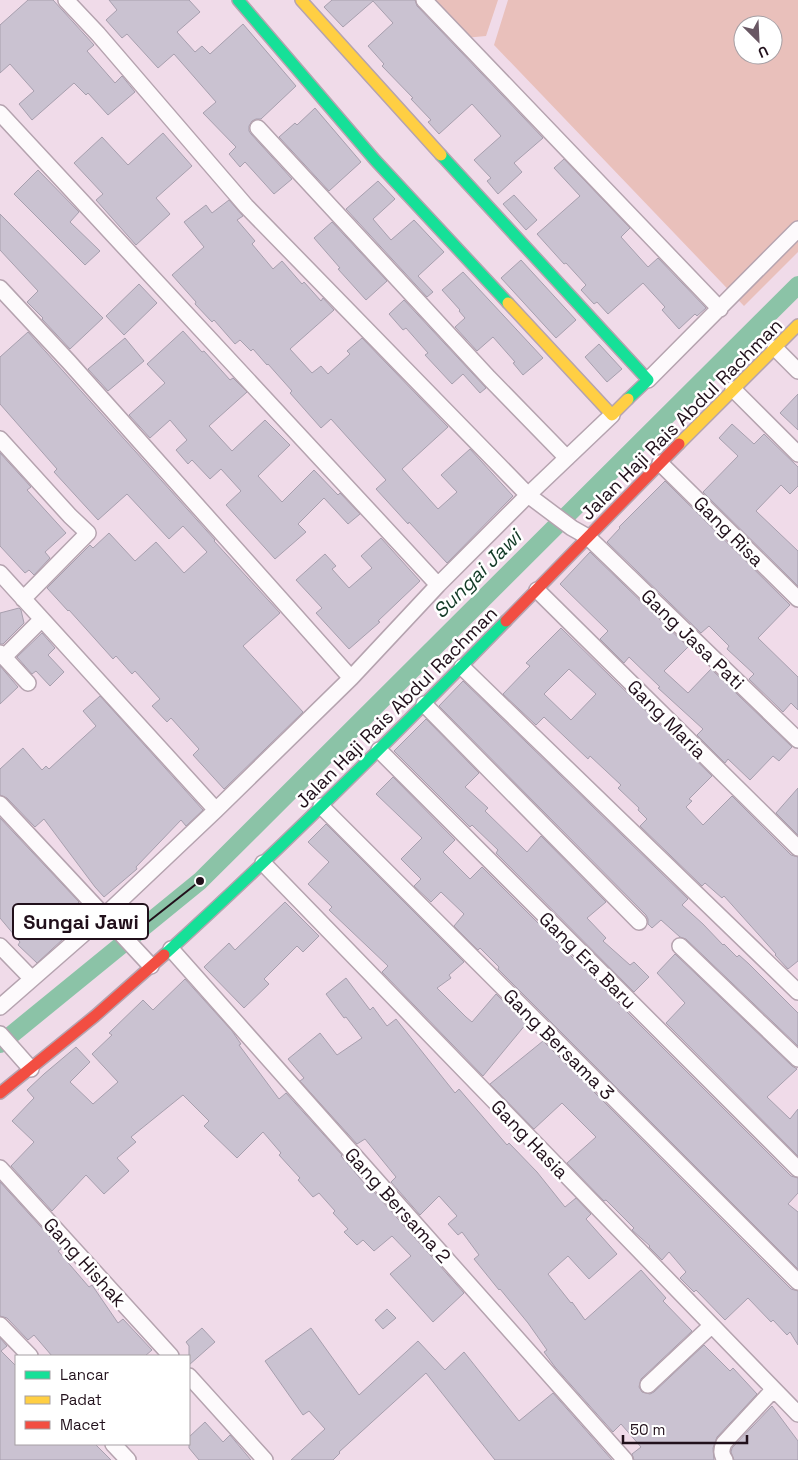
<svg xmlns="http://www.w3.org/2000/svg" width="798" height="1460" viewBox="0 0 798 1460" font-family="'Space Grotesk',sans-serif">
<style>
.green{fill:#e9c0bb;fill-rule:evenodd}
.lines{fill:none;stroke-linecap:round;stroke-linejoin:round}
.canal{stroke:#8bc3a7;stroke-width:18}
.building{fill:#cac2d1;stroke:#a79fae;fill-rule:evenodd}
.street-casing{stroke:#b5a3af;stroke-width:18}
.fast-casing{stroke:#b5a3af;stroke-width:14}
.slow-casing{stroke:#b5a3af;stroke-width:14}
.jam-casing{stroke:#b5a3af;stroke-width:14}
.street{stroke:#fdfafc;stroke-width:15}
.fast{stroke:#16e098;stroke-width:11}
.slow{stroke:#ffcf43;stroke-width:11}
.jam{stroke:#f24e42;stroke-width:11}
.labels{text-anchor:middle;stroke-width:5;stroke-linejoin:round;paint-order:stroke}
.street-label{font-size:19px;fill:#21101b;stroke:#fff}
.water-label{font-size:20px;font-style:italic;fill:#133a27;stroke:#fff}
.leader{fill:none;stroke:#21101b;stroke-width:2}
.callout-dot{fill:#21101b;stroke:#fff;stroke-width:2}
.callout{fill:#fff;stroke:#21101b;stroke-width:2}
.callout-label{font-size:20px;text-anchor:middle;font-weight:bold;fill:#21101b}
</style>
<rect width="100%" height="100%" fill="#f0dbe9"/>
<!-- green -->
<path class="green" d="M431,0H498L486,36L464,38Z
M508,0H798V252L744,306L494,45ZM743,25H773V55H743Z"/>
<g class="lines">
<!-- canal -->
<path class="canal" d="M0,1044L200,881L798,285"/>
</g>
<!-- building -->
<path class="building" d="M28,0H53L94,45L87,51L115,83L122,76L135,92L108,115L88,93L86,95L74,83L32,120L19,104L34,91L10,64L0,73V25Z
M109,0H189L200,12L177,32L195,52L202,46L210,54L243,24L296,86L261,119H256L252,121L249,126V131L251,134L292,179L274,194L245,162L240,167L229,154L236,147L203,113L216,102L174,54L158,68L127,34L122,38L106,20L117,10Z
M332,0H415L417,6L543,138L514,163L522,172L498,194L487,181L491,178L474,160L501,136L472,104L439,134L428,122L431,120L411,99L413,98L382,66L384,64L368,46L393,23L373,1L343,27L324,7Z
M315,108L361,162L329,191L279,137L295,123L297,125Z
M163,133L192,166L156,198L170,214L136,245L96,200L103,194L74,163L102,137L128,165Z
M564,159L630,228L621,237L648,267L658,258L706,308L697,316L695,314L679,329L662,310L665,307L643,283L608,314L597,302L594,304L581,290L586,285L566,263L564,264L537,234L580,196L554,168Z
M38,170L79,212L70,222L100,251L85,265L14,194Z
M378,181L395,199L373,219L391,240L414,220L444,252L418,276L433,292L427,297L346,209Z
M514,195L537,220L526,230L503,204Z
M229,200L243,216L237,220L255,241L252,244L273,269L282,261L302,284L304,282L321,301L323,298L334,310L290,349L312,373L321,366L328,374L350,354L347,351L362,338L448,427L402,469L438,509L457,492L441,475L470,449L513,496L447,563L409,522L408,524L376,489L386,480L331,419L321,428L290,393L292,391L268,364L267,365L253,349L251,351L240,340L235,344L214,320L212,322L195,304L196,302L172,275L204,247L184,222L206,205L212,213Z
M0,214L103,318L70,349L42,319L43,318L27,302L38,291L0,250Z
M332,222L387,281L366,300L338,269L340,268L314,238Z
M521,260L576,320L556,338L501,278Z
M463,272L543,358L523,375L513,363L515,362L493,337L477,351L455,327L465,318L459,311L460,310L442,290Z
M139,284L157,303L124,335L106,316Z
M404,300L486,388L480,393L463,374L452,384L425,355L428,353L406,328L403,330L389,314Z
M183,331L202,352L204,351L230,380L233,378L247,392L209,426L232,451L265,420L290,445L258,476L282,502L314,470L338,495L340,493L360,514L348,524L324,498L298,524L306,532L275,559L226,505L241,491L221,469L210,479L192,460L188,464L176,450L187,440L170,420L150,438L129,415L165,383L147,364Z
M28,332L215,540L214,541L280,613L243,646L303,712L224,789L193,755L199,749L171,718L167,722L152,706L160,699L135,671L132,674L116,656L113,659L69,610L68,611L47,588L90,545L93,548L109,533L135,561L156,542L184,573L207,552L183,526L169,539L127,494L98,520L54,472L57,469L0,404V357Z
M125,338L144,361L108,391L88,369Z
M599,344L622,369L607,382L585,357Z
M798,394V430L780,413Z
M732,424L754,444L764,434L798,467V486L790,494L781,485L756,511L798,551V586L703,492L738,456L719,438Z
M0,453L31,487L27,490L66,533L45,552L50,558L34,575L29,570L25,573L0,546Z
M665,481L790,605L758,638L798,677V710L791,703L783,712L749,679L754,674L727,649L729,646L709,626L701,633L607,542L620,528L619,527Z
M381,538L420,581L378,621L380,622L349,649L316,613L322,608L296,580L325,554L336,566L332,569L349,588L372,568L361,556Z
M590,552L688,647L664,671L688,693L711,669L792,747L779,761L773,756L750,780L728,759L725,763L697,735L703,729L658,688L660,687L629,657L624,663L600,639L608,631L560,584Z
M19,608L21,610L24,623L3,644H0V613Z
M561,628L712,776L689,799L692,801L686,807L703,825L732,796L791,855L798,857V961L788,969L775,955L776,954L724,896L722,898L705,883L702,886L640,826L647,819L638,810L639,808L618,788L621,785L590,756L588,759L544,717L536,725L503,694L530,666L526,663ZM569,669L596,694L571,720L544,694Z
M42,633L55,648L48,655L64,672L50,686L36,671L32,674L17,657Z
M0,666L18,687L0,704Z
M463,681L688,899L682,905L703,924L723,945L724,944L737,957L739,955L749,964L798,1013V1046L686,939L680,937L661,920L652,928L648,924V919L646,915L439,706Z
M100,696L203,810L186,826L181,820L136,867L137,869L104,897L95,887L44,819L35,827L7,798L0,795V769L23,748L42,770L46,766L49,769L96,726L83,711Z
M426,719L479,773L465,787L488,808L485,811L527,852L541,836L606,902L587,918L606,938L603,941L630,965L634,962L649,977L634,992L496,853L498,850L472,825L470,827L394,751Z
M393,777L455,840L443,852L470,879L482,867L791,1176L798,1178V1193L788,1204L798,1212V1269L498,969L499,967L480,948L478,950L454,926L464,914L441,892L431,902L414,886L421,879L401,859L422,838L376,794Z
M798,788V835L776,813Z
M0,818L79,902L52,928L63,939L37,963L18,945L20,942L0,918Z
M326,824L464,962L449,975L451,978L437,988L466,1017L472,1022L496,994L526,1024L483,1076L382,972L388,966L329,910L332,907L308,884L329,862L308,842Z
M285,902L319,936L303,952L297,946L264,979L269,984L244,1008L204,967L229,943L235,950Z
M675,954L792,1066L797,1069L767,1097L790,1119L798,1109V1156L666,1023L685,1003L657,973Z
M346,978L370,1010L373,1007L387,1026L396,1019L455,1093L459,1089L507,1145L509,1143L537,1172L565,1207L576,1198L591,1214L586,1219L617,1254L589,1279L568,1256L548,1274L571,1303L572,1302L585,1320L641,1270L666,1298L663,1301L692,1331L641,1379L639,1387L642,1392L650,1394L654,1392L704,1345L730,1371L733,1368L757,1394L717,1437L713,1448L714,1460H634L632,1454L641,1447L621,1424L613,1432L555,1367L544,1352L547,1350L528,1323L500,1289L499,1290L474,1259L479,1255L462,1232L458,1235L448,1224L457,1216L439,1196L420,1215L391,1182L396,1177L365,1139L357,1144L300,1081L304,1078L288,1059L320,1033L337,1055L362,1038L346,1017L344,1018L326,994Z
M185,979L232,1031L241,1044L239,1045L279,1099L286,1093L342,1155L341,1156L365,1184L366,1183L464,1293L433,1322L390,1274L411,1256L392,1236L374,1251L363,1240L357,1245L344,1232L348,1229L333,1213L335,1211L319,1193L313,1197L298,1180L300,1178L279,1155L281,1153L263,1132L237,1158L204,1126L209,1121L183,1095L131,1137L136,1142L117,1158L129,1171L104,1194L86,1175L52,1211L11,1166L34,1142L12,1121L34,1098L27,1090L44,1074L76,1047L90,1062L70,1082L93,1104L118,1082L92,1054L112,1035L109,1033L143,1000L153,1010Z
M543,1041L791,1289L798,1291V1345L790,1332L787,1335L773,1320L771,1322L748,1298L725,1320L696,1290L694,1292L680,1278L686,1272L669,1252L662,1260L649,1247L650,1246L632,1230L634,1228L606,1200L604,1201L567,1163L596,1137L562,1103L534,1129L490,1084Z
M0,1182L61,1249L58,1251L89,1287L92,1285L118,1323L123,1319L152,1350L145,1356H52L34,1335L28,1340L7,1318L0,1316Z
M387,1309L396,1318L383,1329L375,1320Z
M202,1328L215,1342L189,1365V1346L186,1342Z
M311,1328L359,1395L418,1341L445,1370L464,1352L519,1421L553,1393L612,1460H495L426,1373L339,1452L340,1453L333,1460H291L325,1429L309,1411L303,1415L265,1361Z
M0,1338L7,1346L1,1351L16,1366V1444H95L111,1460H0Z
M772,1406L798,1441V1460H734L731,1452L732,1448Z
M205,1422L223,1442L230,1435L251,1460H199L189,1448V1437Z"/>
<g class="lines">
<defs>
<path id="street" d="M66,0L98,34L246,206L528,495L572,528L588,537L798,740
M424,0L720,309
M0,113L438,585
M258,128L489,378L567,458
M0,288L69,362L351,678
M775,348L798,371
M648,380L798,229
M733,389L798,454
M0,439L70,516L88,533L23,599
M660,463L798,599
M0,573L216,810
M537,590L798,848
M0,653L4,657L42,619
M4,657L28,683
M462,667L798,992
M424,704L639,922
M379,750L798,1169
M0,804L151,966
M321,806L798,1282
M263,863L798,1414
M0,946L32,979
M680,946L798,1059
M171,949L625,1460
M0,1007L104,916L216,810L351,678L438,585L528,495L612,415
M0,1034L31,1069
M0,1168L171,1356
M0,1325L30,1356
M189,1376L265,1460
M648,1385L711,1326
M113,1444L128,1460
M725,1460C721,1454 721,1450 724,1443L773,1390"/>
<path id="fast" d="M238,0L375,160L508,303
M441,155L648,380L628,399
M164,955C282,848 395,735 506,621"/>
<path id="slow" d="M301,0L441,155
M508,303L612,415L628,399
M679,444L798,325"/>
<path id="jam" d="M506,621L679,444
M0,1093L95,1016L164,955"/>
</defs>
<!-- street casing -->
<use href="#street" class="street-casing"/>
<!-- fast casing -->
<use href="#fast" class="fast-casing"/>
<!-- slow casing -->
<use href="#slow" class="slow-casing"/>
<!-- jam casing -->
<use href="#jam" class="jam-casing"/>
<!-- street -->
<use href="#street" class="street"/>
<!-- fast -->
<use href="#fast" class="fast"/>
<!-- slow -->
<use href="#slow" class="slow"/>
<!-- jam -->
<use href="#jam" class="jam"/>
</g>
<g class="labels">
<!-- street labels -->
<g class="street-label">
<text transform="translate(681 419) rotate(-45)" y="7">Jalan Haji Rais Abdul Rachman</text>
<text transform="translate(729 531) rotate(45)" y="7">Gang Risa</text>
<text transform="translate(693 639) rotate(44)" y="7">Gang Jasa Pati</text>
<text transform="translate(396 707) rotate(-45)" y="7">Jalan Haji Rais Abdul Rachman</text>
<text transform="translate(667 719) rotate(45)" y="7">Gang Maria</text>
<text transform="translate(588 960) rotate(45)" y="7">Gang Era Baru</text>
<text transform="translate(559 1044) rotate(45)" y="7">Gang Bersama 3</text>
<text transform="translate(530 1139) rotate(46)" y="7">Gang Hasia</text>
<text transform="translate(398 1205) rotate(48)" y="7">Gang Bersama 2</text>
<text transform="translate(85 1262) rotate(48)" y="7">Gang Hishak</text>
</g>
<!-- water labels -->
<g class="water-label">
<text transform="translate(477 574) rotate(-45)" y="7">Sungai Jawi</text>
</g>
</g>
<!-- callouts -->
<path class="leader" d="M200 881L148 922"/>
<circle class="callout-dot" cx="200" cy="881" r="5"/>
<rect class="callout" x="13" y="904" width="135" height="35" rx="5"/>
<g class="callout-label">
<text x="81" y="929">Sungai Jawi</text>
</g>
<!-- legend -->
<rect x="15" y="1355" width="175" height="90" fill="#ffffff" stroke="#a69fa4"/>
<rect x="25" y="1371" width="25" height="8" fill="#16e098" stroke="#a69fa4"/>
<text x="60" y="1380" font-size="15" fill="#21101b">Lancar</text>
<rect x="25" y="1396" width="25" height="8" fill="#ffcf43" stroke="#a69fa4"/>
<text x="60" y="1405" font-size="15" fill="#21101b">Padat</text>
<rect x="25" y="1421" width="25" height="8" fill="#f24e42" stroke="#a69fa4"/>
<text x="60" y="1430" font-size="15" fill="#21101b">Macet</text>
<!-- north arrow -->
<g transform="translate(758 40) rotate(156)"><circle r="24" fill="#ffffff" stroke="#a69fa4"/>
<path d="M0-4L9 19L0 12L-9 19Z" fill="#695763"/>
<text y="-8" font-size="14" font-weight="bold" text-anchor="middle" fill="#21101b">U</text>
</g>
<!-- scale -->
<path d="M623 1435v8h124v-8" fill="none" stroke="#21101b" stroke-width="2.5"/>
<text x="630" y="1435" font-size="15" fill="#21101b" stroke="#ffffff" stroke-width="4" paint-order="stroke">50 m</text>
</svg>
